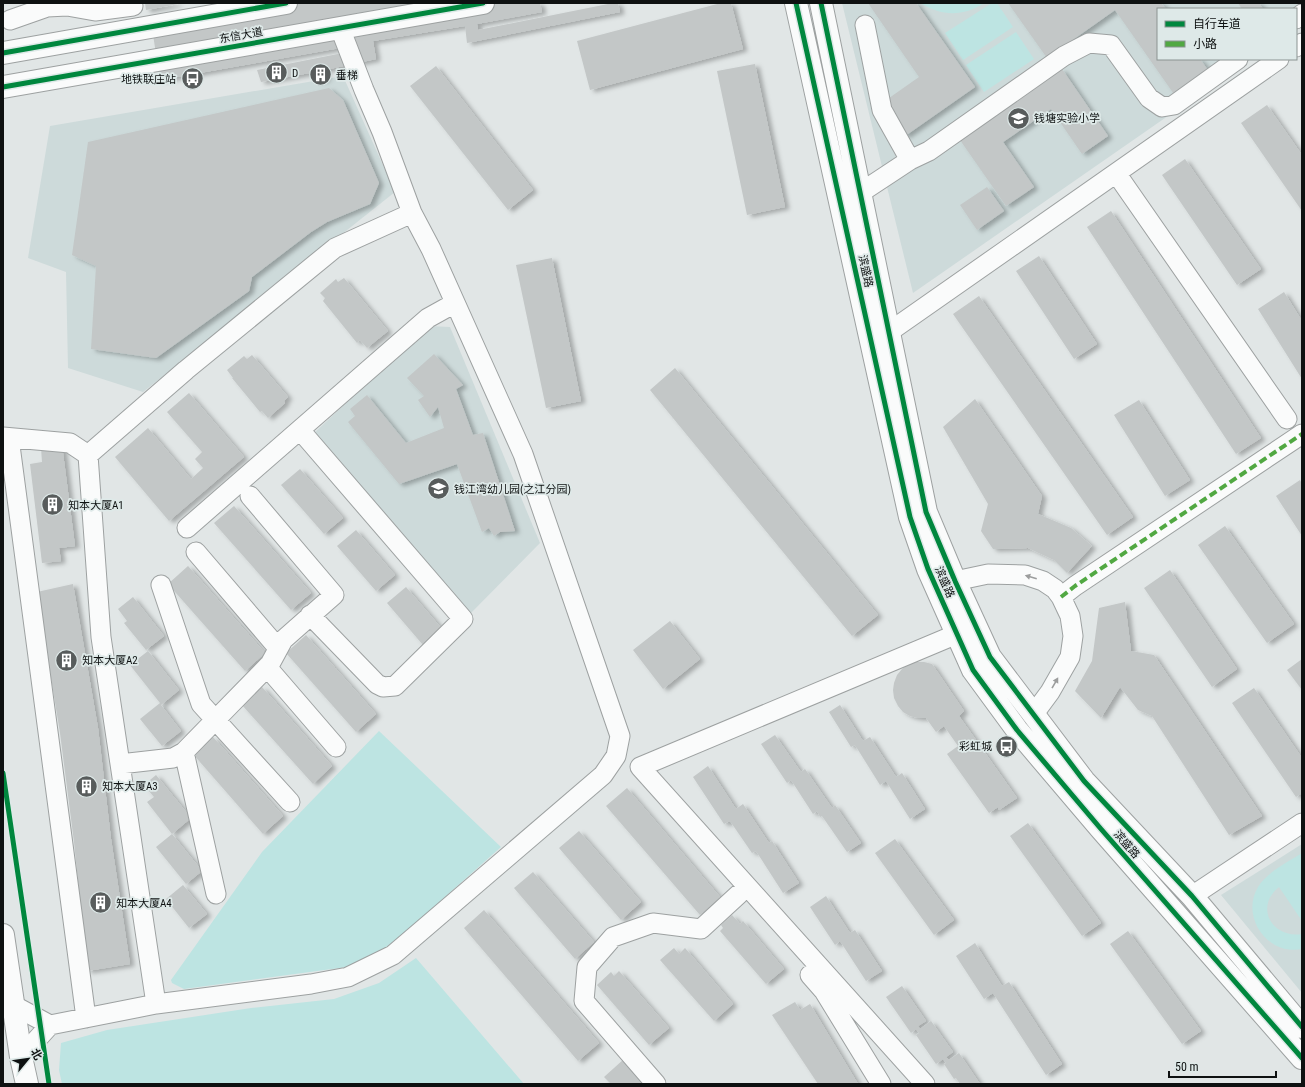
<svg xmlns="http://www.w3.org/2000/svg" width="1305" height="1087" viewBox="0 0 1305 1087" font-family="'Roboto Condensed','Noto Sans SC',sans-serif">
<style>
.built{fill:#cddada}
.green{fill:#bde4e2}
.building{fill:#c3c7c7;filter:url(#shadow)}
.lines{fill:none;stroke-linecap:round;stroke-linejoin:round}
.minor-casing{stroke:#9da1a1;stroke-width:21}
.major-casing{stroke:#9da1a1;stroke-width:24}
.minor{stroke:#fafbfb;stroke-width:19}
.major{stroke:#fafbfb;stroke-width:22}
.quiet{stroke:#51a842;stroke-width:4;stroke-dasharray:8 4;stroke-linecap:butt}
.cycleway-casing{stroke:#dee9e8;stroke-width:8}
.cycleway{stroke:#00873e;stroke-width:5}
.oneway{fill:#9c9d9d}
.labels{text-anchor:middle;stroke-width:3.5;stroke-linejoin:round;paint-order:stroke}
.street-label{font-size:11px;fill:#0e1111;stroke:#dee9e8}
.poi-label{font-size:11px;fill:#0e1111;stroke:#dee9e8;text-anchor:start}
</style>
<defs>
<filter id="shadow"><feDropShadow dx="4.5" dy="2.5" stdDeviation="2" flood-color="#0004"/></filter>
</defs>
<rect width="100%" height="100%" fill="#e1e6e6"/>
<!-- built -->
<path class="built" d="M842,3H1302V23L1296,9H1158V59H1250L913,293Z
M343,76L395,192L143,392L68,368L66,272L28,258L50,126Z
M428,326L450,327L540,543L469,615L312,435Z
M1302,844V993L1221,895Z"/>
<!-- green -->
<path class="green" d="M920,3H984C963,17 941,16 920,3Z
M992,3H997L1013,27L963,60L945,33Z
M1016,32L1034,59L984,92L966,65Z
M379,731L501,847L400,937L378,953L347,967L184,989L172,983L171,980L262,852Z
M1302,853V921L1279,887C1254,907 1272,939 1302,934V949C1268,956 1240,917 1258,887C1267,872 1288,862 1302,853Z
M416,958L524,1084H62L59,1070L61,1043L107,1030L251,1008L334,999L379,983Z"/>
<!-- building -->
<path class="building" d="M145,3H177L178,4L146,10Z
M291,3H540L542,12L477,24L478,30L613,3H618L620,12L467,43L465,26L373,41L376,59L325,70L326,79L317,81L315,72L261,82L257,70L358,50L357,45L160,80L152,28Z
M721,3H731L743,49L590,90L577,41Z
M868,3H916L975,87L905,136L882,103L919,77Z
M1008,3H1161L1166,9H1158V59H1200L1210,73L1176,97L1115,10L1047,58Z
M1238,3H1259L1263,9H1242Z
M755,64L785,207L747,215L717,71Z
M436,66L533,190L508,210L410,86Z
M1062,69L1108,136L1082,154L1051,109L1003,142L1034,187L1006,206L960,140Z
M329,88L343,100L379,183L370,204L327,222L311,232L252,277L249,291L156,358L91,349L96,266L72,255L88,142Z
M1267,105L1302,155V211L1241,123Z
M1185,159L1261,269L1237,285L1162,175Z
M987,187L1004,211L977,230L960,205Z
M1111,211L1261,438L1236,454L1087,227Z
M1039,256L1097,344L1074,359L1016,271Z
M552,258L581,401L546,408L516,265Z
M344,278L388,331L367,348L360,340L357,343L323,301L325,298L320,293L336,279L338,282Z
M1284,292L1302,321V379L1258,309Z
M979,296L1133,517L1107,535L953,314Z
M434,354L463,385L456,389L473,435L483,433L515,531L500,532L494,536L489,528L482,532L457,464L399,484L348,422L355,416L350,409L367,395L406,443L444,428L438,407L430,417L418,400L424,396L407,378Z
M252,355L288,397L284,401L285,403L268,418L262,411L260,412L232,378H233L227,370L244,356L247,359Z
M675,368L878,615L852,636L650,390Z
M189,393L244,457L169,521L115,457L148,428L191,479L203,468L195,459L202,452L167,412Z
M975,399L1042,496L1038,514L1071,528L1092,546L1067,573L1054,560L1028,548L993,549L981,531L988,504L943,427Z
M1139,400L1190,480L1165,496L1114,415Z
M62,445L75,546L59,548L61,561L42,563L30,464L42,462L41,448Z
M300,469L343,518L324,534L281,485Z
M1300,480L1302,484V536L1276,496Z
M234,506L311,593L291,610L214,523Z
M1225,526L1294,624L1267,643L1198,545Z
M356,530L395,575L376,591L337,546Z
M188,566L265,653L245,671L168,584Z
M1170,570L1237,669L1212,687L1144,588Z
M73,584L98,728L111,839L130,964L87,971L74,842L60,733L37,592Z
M406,587L442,629L423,645L387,603Z
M133,597L164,636L146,650L124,623L127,621L118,609Z
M1125,602L1131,651L1154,655L1262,816L1229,835L1152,716L1138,710L1120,687L1101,718L1075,691L1092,661L1099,608Z
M670,621L700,659L663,689L633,650Z
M306,635L376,714L356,732L286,653Z
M148,651L179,690L161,705L181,731L162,746L140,719L160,703L130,665Z
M1302,659V690L1287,670Z
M916,662H924L932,664L964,711L959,716L1017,798L999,810L998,807L989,813L947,754L958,746L944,726L936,732L926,718H918L910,716L903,712L898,706L894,698L893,690L894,683L897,675L902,669L909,664Z
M262,687L332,766L313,784L242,705Z
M1254,688L1302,758V793L1296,797L1232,703Z
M840,705L863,741L870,737L896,777L902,773L925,809L910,819L886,781L880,785L855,745L851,747L829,712Z
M775,735L801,772L805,769L832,808L835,805L861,843L847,852L822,816L820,817L817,811L813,814L791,780L787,783L761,744Z
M213,737L283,816L263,834L193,754Z
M708,766L736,809L743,804L769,843L772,841L799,883L783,893L756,851L752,853L730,821L724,824L693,777Z
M156,775L191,818L172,834L147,802L154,797L144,785Z
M627,788L720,897L700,915L606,806Z
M1028,823L1101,923L1082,936L1010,836Z
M579,831L641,902L621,920L559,848Z
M172,834L202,871L186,884L156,847Z
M895,839L954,920L934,935L875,853Z
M533,872L594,942L575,959L514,888Z
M183,885L207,914L189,928L166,899Z
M826,896L850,933L855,930L882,971L866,981L840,941L835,945L810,907Z
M484,910L599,1043L578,1061L464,928Z
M732,915L740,924L743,921L784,969L766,984L720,931L723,928L721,925Z
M1128,931L1201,1031L1182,1044L1110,944Z
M975,943L1002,986L1009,982L1062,1064L1046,1075L993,993L984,999L956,956Z
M674,948L679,954L685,948L733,1004L714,1021L660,960Z
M619,971L669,1028L649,1045L597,985L611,972L614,976Z
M902,986L926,1021L918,1026L920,1029L931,1021L953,1052L946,1057L949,1060L959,1053L980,1084H960L956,1078L954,1079L944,1064L946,1063L943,1059L936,1064L916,1035L919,1033L916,1029L911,1033L886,997Z
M795,1002L800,1010L810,1004L858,1084H818L772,1015Z
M624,1059L646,1084H611L604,1077Z"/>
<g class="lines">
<defs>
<path id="minor" d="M65,3L67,6L95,11L133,6
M1296,19L1302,14
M10,20L47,7L67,6
M865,25L882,110L910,160
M1296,47L1302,43
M1116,173L1287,419
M860,193L910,160L929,151L1064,56L1089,43L1111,45L1149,98L1162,107L1174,105L1238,59
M889,332L1279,59
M300,430L463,619L395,686L383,687L377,684L310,615
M3,437L70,443L88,455
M9,438L86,1018
M187,528L428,318L455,303
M196,552L278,648
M955,581L988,574L1025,575L1043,581L1055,589L1061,597L1070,616L1073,636L1070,657L1050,692L1033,715
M161,585L201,704L290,802
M1061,597L1075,586L1302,434
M267,667L336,747
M184,752L216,894
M120,764L173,758L184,752L270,664L283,640L334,595L250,496
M1192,896L1302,823
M810,975L824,991L881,1084
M156,1004L101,637L88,455L186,370L335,248L412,213
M13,1005L50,1025
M21,1057L50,1025L156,1004L311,984L348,977L393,955L603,775L616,756L620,736L523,454L431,249L412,213L382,132L364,90L340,28
M656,1084L584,1001L587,967L613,937L653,923L701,929L739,894
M925,1084L640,767L957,634"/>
<path id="major" d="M796,3L910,517L928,569L973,670L1017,730L1101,829L1302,1058
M821,3L926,512L955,581L990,657L1084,781L1192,896L1302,1027
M3,53L286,3
M3,87L483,3
M3,935L21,1057L27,1084"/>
</defs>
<!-- minor casing -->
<use href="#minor" class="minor-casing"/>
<!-- major casing -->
<use href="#major" class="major-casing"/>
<!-- minor -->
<use href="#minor" class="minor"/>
<!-- major -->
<use href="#major" class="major"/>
<!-- quiet -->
<path class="quiet" d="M1061,597L1075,586L1302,434"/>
<defs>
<path id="cycleway" d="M796,3L910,517L928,569L973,670L1017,730L1101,829L1302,1058
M821,3L926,512L955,581L990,657L1084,781L1192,896L1302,1027
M3,53L286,3
M3,87L483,3
M3,773L49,1084"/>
</defs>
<!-- cycleway casing -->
<use href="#cycleway" class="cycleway-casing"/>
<!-- cycleway -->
<use href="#cycleway" class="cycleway"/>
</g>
<!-- one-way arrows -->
<defs><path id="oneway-solid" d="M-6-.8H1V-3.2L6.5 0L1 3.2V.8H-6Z"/></defs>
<g class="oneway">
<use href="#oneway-solid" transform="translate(1031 577) rotate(-164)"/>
<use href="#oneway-solid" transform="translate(1055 683) rotate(-60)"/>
</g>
<!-- icons -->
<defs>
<symbol id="building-disc" viewBox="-11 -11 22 22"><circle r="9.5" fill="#585c5c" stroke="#dee9e8"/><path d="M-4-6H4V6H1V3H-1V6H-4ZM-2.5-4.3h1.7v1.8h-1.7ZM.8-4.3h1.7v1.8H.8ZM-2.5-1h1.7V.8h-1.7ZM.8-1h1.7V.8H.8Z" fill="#fff"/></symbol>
<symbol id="bus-disc" viewBox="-11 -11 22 22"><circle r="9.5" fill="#585c5c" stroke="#dee9e8"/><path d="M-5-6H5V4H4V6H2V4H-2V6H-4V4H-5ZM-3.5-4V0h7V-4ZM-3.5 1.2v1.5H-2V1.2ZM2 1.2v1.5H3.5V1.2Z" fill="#fff"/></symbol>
<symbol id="school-disc" viewBox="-11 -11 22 22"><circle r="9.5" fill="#585c5c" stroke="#dee9e8"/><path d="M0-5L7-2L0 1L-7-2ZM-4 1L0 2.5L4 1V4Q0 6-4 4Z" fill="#fff"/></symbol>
</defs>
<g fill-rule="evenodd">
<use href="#building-disc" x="264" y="60" width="25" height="25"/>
<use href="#building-disc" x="308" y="62" width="25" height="25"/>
<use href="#bus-disc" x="180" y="66" width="25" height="25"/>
<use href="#school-disc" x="1006" y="106" width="25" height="25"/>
<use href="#school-disc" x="426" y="476" width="25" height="25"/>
<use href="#building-disc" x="40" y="492" width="25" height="25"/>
<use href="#building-disc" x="54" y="648" width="25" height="25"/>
<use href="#bus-disc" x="994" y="734" width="25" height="25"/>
<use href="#building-disc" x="74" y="774" width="25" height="25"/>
<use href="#building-disc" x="88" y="890" width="25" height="25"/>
</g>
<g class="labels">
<!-- street labels -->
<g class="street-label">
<text transform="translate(241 35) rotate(-10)" y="4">东信大道</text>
<text transform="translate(866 271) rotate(78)" y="4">滨盛路</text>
<text transform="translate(945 582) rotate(66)" y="4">滨盛路</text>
<text transform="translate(1127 844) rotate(49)" y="4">滨盛路</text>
</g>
<!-- poi labels -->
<g class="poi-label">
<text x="292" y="77">D</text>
<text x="336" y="79">垂梯</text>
<text x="176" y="83" text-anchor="end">地铁联庄站</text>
<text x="1034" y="122">钱塘实验小学</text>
<text x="454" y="493">钱江湾幼儿园(之江分园)</text>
<text x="68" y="509">知本大厦A1</text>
<text x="82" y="664">知本大厦A2</text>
<text x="992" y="750" text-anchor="end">彩虹城</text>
<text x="102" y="790">知本大厦A3</text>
<text x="116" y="907">知本大厦A4</text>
</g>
</g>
<!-- border -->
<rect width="1305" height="1087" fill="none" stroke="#0e1111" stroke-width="8"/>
<!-- legend -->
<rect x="1157" y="8" width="140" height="52" fill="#dee9e8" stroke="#8b9392"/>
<rect x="1165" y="21" width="20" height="6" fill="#00873e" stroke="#8b9392"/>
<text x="1193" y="28" font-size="12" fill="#0e1111">自行车道</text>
<rect x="1165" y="41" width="20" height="6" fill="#51a842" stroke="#8b9392"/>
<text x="1193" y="48" font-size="12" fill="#0e1111">小路</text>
<!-- north arrow -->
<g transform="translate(28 1059) rotate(61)" stroke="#dee9e8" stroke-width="3" paint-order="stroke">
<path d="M0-3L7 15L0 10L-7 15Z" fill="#0e1111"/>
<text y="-6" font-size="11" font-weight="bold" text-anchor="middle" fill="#0e1111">北</text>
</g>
<!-- scale -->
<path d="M1169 1071v6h107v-6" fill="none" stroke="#0e1111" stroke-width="2"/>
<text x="1175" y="1071" font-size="12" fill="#0e1111" stroke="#dee9e8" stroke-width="3" paint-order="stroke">50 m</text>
</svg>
